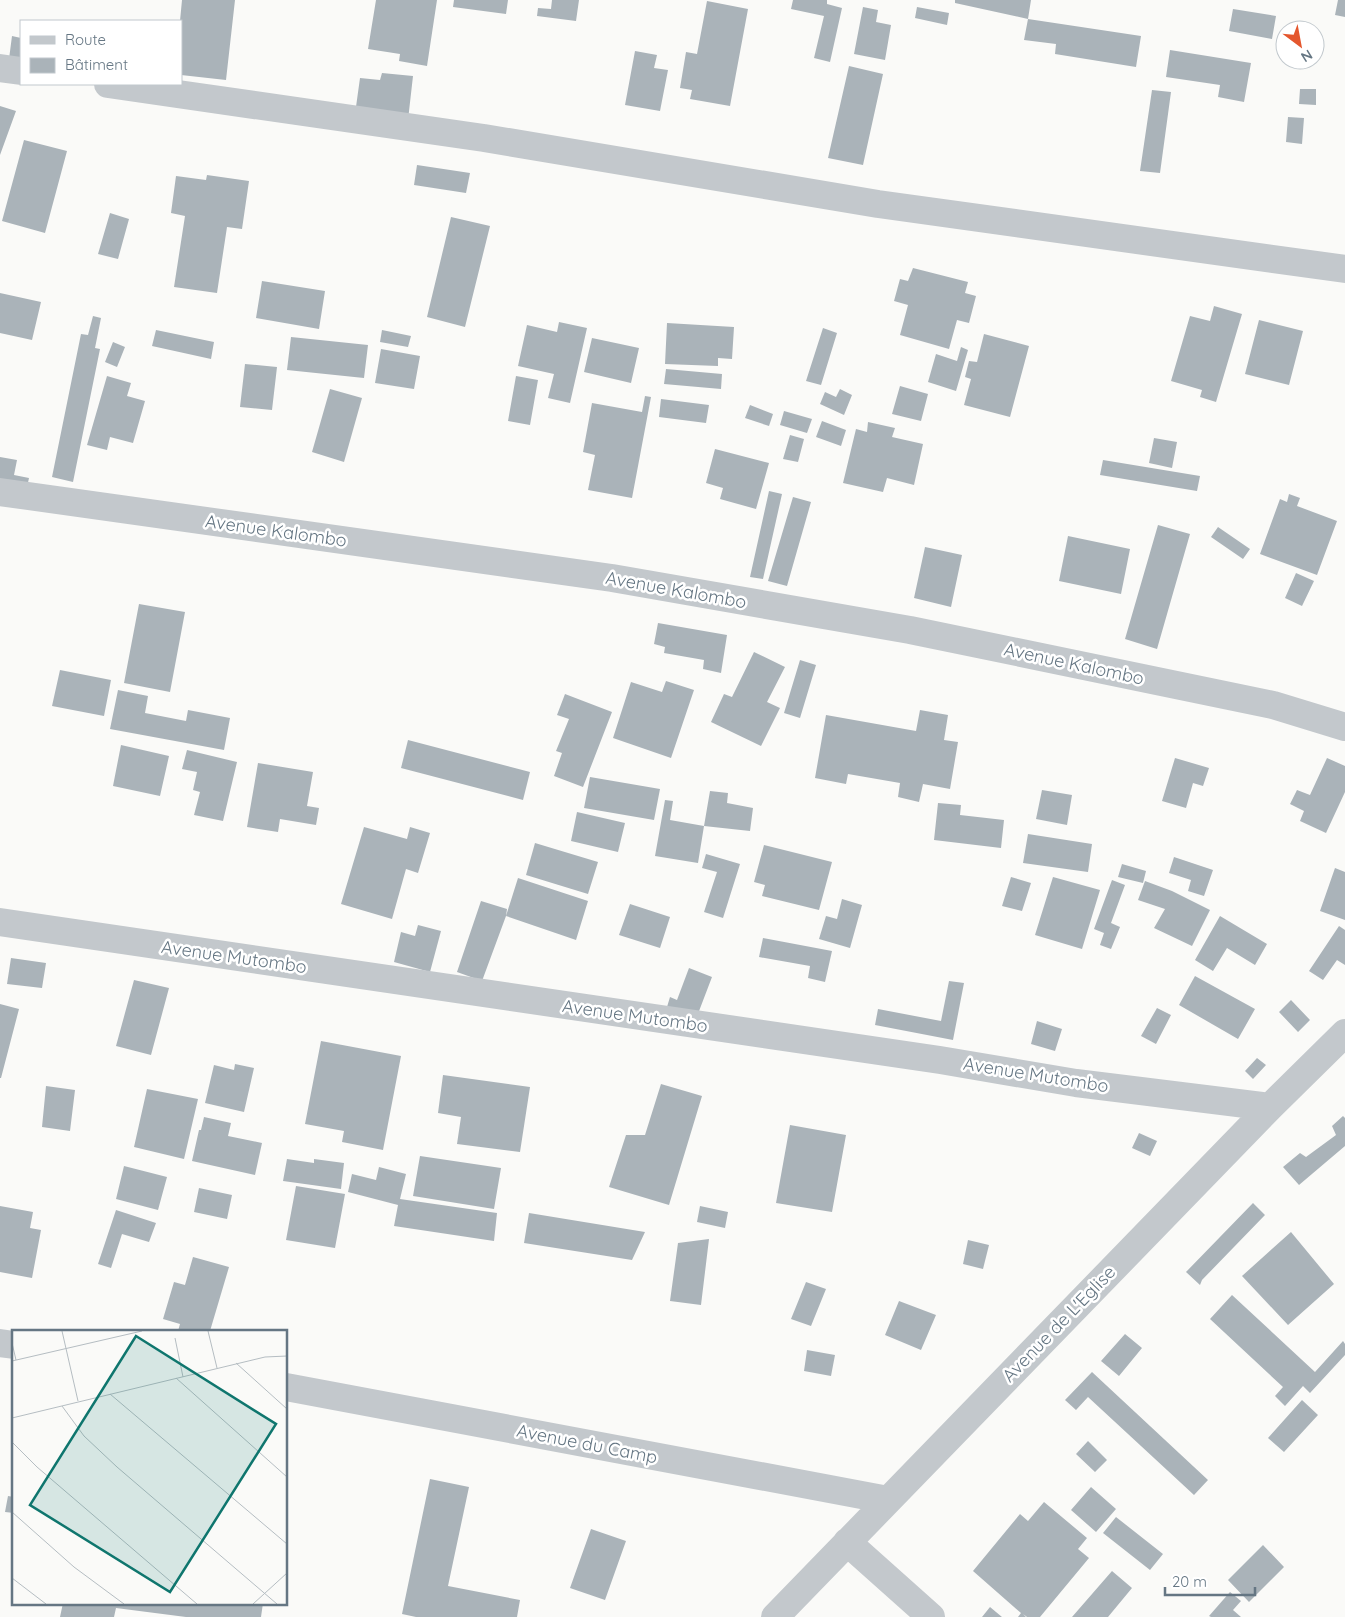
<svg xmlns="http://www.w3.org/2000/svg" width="1345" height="1617" viewBox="0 0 1345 1617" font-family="Quicksand,sans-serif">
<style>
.building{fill:#aab3b9}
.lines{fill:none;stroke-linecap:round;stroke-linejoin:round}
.minor{stroke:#c3c8cc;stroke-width:28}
.labels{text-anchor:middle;stroke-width:5;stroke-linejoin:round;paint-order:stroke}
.street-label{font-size:18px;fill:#657683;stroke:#fff}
.inset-road{fill:none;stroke:#b5bdc2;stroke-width:1}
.view{fill:#0f766e;fill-opacity:0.15;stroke:#0f766e;stroke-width:2.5}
.inset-edge{fill:none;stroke:#657683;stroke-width:2.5}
</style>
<rect width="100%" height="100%" fill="#fafaf8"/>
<!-- building -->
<path class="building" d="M182,0H235L226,80L181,75V21H180Z
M376,0H437L427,66L399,61L400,54L368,49Z
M454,0H508L506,14L453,7Z
M552,0H579L576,21L537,16L538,8L551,9Z
M793,0H827V4L842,8L830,62L814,58L824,16L791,9Z
M955,0H1031L1028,19L955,3Z
M1338,0H1345V17L1335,15Z
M707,1L748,9L730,106L690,99L692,90L680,88L686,52L697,54Z
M863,7L878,10L876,22L891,25L885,60L854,54Z
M917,7L949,13L947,25L915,18Z
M1233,9L1276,16L1272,39L1229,31Z
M1028,19L1141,36L1136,67L1055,54L1056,44L1024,40Z
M12,36L21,38V61L9,59Z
M1170,50L1251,63L1244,102L1218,97L1220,85L1166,77Z
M635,51L657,55L654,68L668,70L660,111L625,105Z
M849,66L883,74L863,165L828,158Z
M382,73L413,76L408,120L355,114L360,78L380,80Z
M1300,89H1316V105L1299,104Z
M1152,90L1171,92L1160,173L1140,171Z
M0,106L16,111L0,155Z
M1288,117L1304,118L1302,144L1286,142Z
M24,140L67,151L45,233L2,221Z
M417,165L470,173L466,193L414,185Z
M207,175L249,181L242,229L227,227L217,293L174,287L185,216L171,213L176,176L206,180Z
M110,213L129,219L118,259L98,254Z
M451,217L490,226L465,327L427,317Z
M913,268L968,282L965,293L976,296L969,323L957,320L949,349L900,335L908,305L894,301L900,279L908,281Z
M262,281L325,291L319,329L256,318Z
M0,293L41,302L32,340L0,333Z
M1214,306L1242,314L1216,402L1200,397L1202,390L1171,381L1190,316L1210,321Z
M93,316L101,318L95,348L100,349L73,482L52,477L81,334L88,335Z
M1259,320L1303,331L1289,385L1245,374Z
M559,322L587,328L570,403L548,398L554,374L518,366L527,325L557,332Z
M667,323L734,327L732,359L718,358V366L665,364Z
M823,328L837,333L821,385L806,381Z
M156,330L214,342L211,359L152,346Z
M382,330L411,336L408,347L380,342Z
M984,334L1029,346L1010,417L964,405L971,379L965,377L969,361L977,362Z
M291,337L368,345L364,378L287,370Z
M592,338L639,348L631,383L584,372Z
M113,342L125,347L117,367L105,362Z
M961,347L968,350L956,391L928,382L936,354L957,361Z
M381,349L420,356L414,389L375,383Z
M245,364L277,367L272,410L240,407Z
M666,369L722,374L721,389L664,384Z
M107,376L131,383L127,396L145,401L133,443L110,437L107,450L87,445Z
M516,376L538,380L530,425L508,421Z
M900,386L928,394L921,421L892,414Z
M330,389L362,398L344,462L312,452Z
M840,389L852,395L844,415L820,404L825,392L836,397Z
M645,396L651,397L632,498L588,490L595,455L583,452L592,403L642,412Z
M661,399L709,405L706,423L659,417Z
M750,405L773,414L769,426L745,418Z
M784,411L812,419L807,433L780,425Z
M822,421L846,430L841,446L816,437Z
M868,422L895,428L892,437L923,444L914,485L887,478L883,492L843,483L856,429L867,432Z
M790,435L804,439L798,462L783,459Z
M1154,438L1177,442L1172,468L1149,463Z
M715,449L769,463L756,509L720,499L723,488L706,483Z
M0,457L17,460L14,475L29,478L27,487L0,482Z
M1103,460L1200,476L1197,491L1100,475Z
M769,491L782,494L763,579L750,577Z
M1289,494L1300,498L1297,506L1337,521L1317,575L1260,554L1280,499L1287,502Z
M793,497L811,502L787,586L768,581Z
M1158,525L1190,534L1157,649L1125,639Z
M1218,527L1250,549L1243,559L1211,537Z
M1068,536L1130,549L1121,594L1059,581Z
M925,547L962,555L951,607L914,598Z
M1296,573L1314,581L1302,606L1285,598Z
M139,604L185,612L170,692L124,683Z
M658,623L727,635L721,673L703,669L704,660L664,653L665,647L654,644Z
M754,652L785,667L767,702L780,708L761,746L711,722L724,694L732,697Z
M800,660L816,665L800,718L784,713Z
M60,670L111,680L104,716L52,706Z
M666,681L694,690L671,758L613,738L631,682L662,692Z
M118,690L148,696L145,713L186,721L188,710L230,718L224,750L110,729Z
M565,694L612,712L583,787L554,776L562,753L556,751L569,719L557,715Z
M920,710L948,715L944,740L958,742L950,789L923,784L919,802L898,797L900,783L848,774L846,784L815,778L826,715L916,731Z
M408,740L530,772L523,800L401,768Z
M121,745L169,756L160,796L113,786Z
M187,750L237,762L223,821L194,815L200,792L193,790L197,772L182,769Z
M1175,758L1209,768L1203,786L1193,783L1186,808L1162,801Z
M1327,758L1345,766V792L1326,833L1300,821L1304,811L1290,804L1297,790L1310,795Z
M258,763L313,772L307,806L319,808L316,825L280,819L278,832L247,827Z
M590,777L660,789L654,820L584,808Z
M1042,790L1072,795L1067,825L1036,819Z
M710,791L728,793L727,803L753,808L750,831L704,826L698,863L655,856L665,800L673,801L670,820L704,826Z
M938,803L961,805L960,815L1004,820L1001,848L934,840Z
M577,812L625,823L618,852L571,841Z
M364,827L407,839L410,827L430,833L418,873L406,869L392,919L341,904Z
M1028,834L1092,844L1088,872L1023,863Z
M535,843L598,862L588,894L526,875Z
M764,845L832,862L819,910L762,896L765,885L754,882Z
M706,854L740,864L723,918L704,912L717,872L702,868Z
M1174,857L1213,870L1204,896L1188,891L1191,880L1169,873Z
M1122,864L1146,871L1143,883L1118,877Z
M1335,868L1345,872V920L1320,911Z
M1011,877L1031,883L1022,911L1002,906Z
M1053,877L1100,890L1082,949L1035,935Z
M518,878L588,901L576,940L506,916Z
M1112,880L1125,885L1111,923L1120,927L1111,949L1100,945L1104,933L1094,929Z
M1145,881L1172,891L1210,910L1192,946L1154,928L1165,909L1138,900Z
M842,899L862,905L850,948L819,939L826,916L837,919Z
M481,901L507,909L506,916L482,981L457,972Z
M630,904L670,917L660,948L619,935Z
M1220,916L1267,944L1255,965L1227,948L1213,971L1195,960Z
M418,925L441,931L430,972L394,962L401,932L415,936Z
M1339,926L1345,930V965L1337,960L1323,980L1309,971Z
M763,938L832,951L825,982L808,978L810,966L759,957Z
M11,958L46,963L42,988L7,984Z
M689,968L712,977L696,1019L667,1007L670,997L677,1000Z
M1195,976L1255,1009L1238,1039L1179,1005Z
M134,980L169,988L151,1055L116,1046Z
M949,981L964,983L953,1040L875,1025L878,1009L941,1021Z
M1291,1000L1310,1020L1298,1032L1279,1012Z
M0,1004L19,1009L1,1078H0Z
M1157,1008L1171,1015L1156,1044L1141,1036Z
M1037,1021L1062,1029L1055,1051L1031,1044Z
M321,1041L401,1056L383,1150L342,1142L344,1131L305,1124Z
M1257,1058L1266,1065L1253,1079L1245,1071Z
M235,1064L254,1068L244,1112L205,1103L214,1065L234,1070Z
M443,1075L530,1087L520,1152L457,1144L461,1117L438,1113Z
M661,1084L702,1096L669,1205L609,1187L626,1135H645Z
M46,1086L75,1090L70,1131L42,1127Z
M147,1089L198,1099L184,1159L134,1147Z
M1343,1116L1345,1118V1146L1299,1185L1283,1167L1300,1153L1306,1157L1336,1135L1332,1126Z
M204,1117L231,1123L228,1136L262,1143L255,1175L192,1161L199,1130H201Z
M790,1125L846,1135L832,1212L776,1203Z
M1139,1133L1157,1141L1150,1156L1132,1148Z
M420,1156L501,1168L494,1209L413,1196Z
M287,1159L314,1163V1159L344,1163L341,1189L283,1181Z
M124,1166L167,1177L158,1210L116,1199Z
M379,1167L406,1174L400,1199L497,1213L494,1241L394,1226L398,1205L348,1192L352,1174L376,1180Z
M296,1186L345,1194L335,1248L286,1240Z
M199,1188L232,1195L227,1219L194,1212Z
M1253,1203L1265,1215L1202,1280L1200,1285L1186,1272Z
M0,1206L33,1212L30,1228L41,1230L32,1278L0,1272Z
M700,1206L728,1212L725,1228L697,1222Z
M116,1210L156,1223L149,1242L122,1234L111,1268L98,1264Z
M529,1213L645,1232L632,1260L524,1243Z
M1291,1232L1334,1284L1288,1325L1242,1276Z
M709,1239L701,1305L670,1301L678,1243Z
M968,1240L989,1245L983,1269L963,1264Z
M193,1257L229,1267L210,1331H178L180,1324L163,1319L174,1282L185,1285Z
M806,1282L826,1289L811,1326L791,1319Z
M1232,1295L1315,1372L1343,1341L1345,1344V1355L1310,1393L1303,1386L1285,1406L1275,1396L1283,1387L1210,1319Z
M899,1301L936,1315L921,1350L885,1335Z
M1125,1334L1142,1348L1119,1376L1101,1361Z
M807,1350L835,1355L831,1376L804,1371Z
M1092,1372L1208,1480L1194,1495L1088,1397L1076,1410L1065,1400Z
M1302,1400L1318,1415L1284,1452L1268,1438Z
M1088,1441L1107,1460L1095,1472L1076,1454Z
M430,1479L469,1487L448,1586L520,1600L517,1617H416L402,1614Z
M1091,1487L1116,1509L1096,1532L1071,1510Z
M8,1496L14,1497V1513L5,1512Z
M1044,1502L1087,1538L1078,1549L1089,1558L1040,1617H1027L1023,1614L1026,1617H1018L1021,1613L973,1571L1020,1514L1028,1521Z
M1116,1517L1163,1554L1150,1570L1103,1533Z
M591,1529L626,1541L605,1600L570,1588Z
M1263,1545L1284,1567L1249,1602L1228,1580Z
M1112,1571L1132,1588L1108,1617H1072Z
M1230,1592L1241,1601L1233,1610L1241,1617H1211L1209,1616Z
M63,1603H263L261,1617H186L116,1608L114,1617H60Z
M990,1607L1002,1617H982Z"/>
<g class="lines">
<!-- minor -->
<path class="minor" d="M0,68L21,71
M108,84L484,138L878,204L1345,269
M0,492L612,578L910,630L1273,705L1345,727
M0,922L940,1060L1076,1083L1270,1107
M0,1343L14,1345
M286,1387L888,1500
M847,1542L931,1617
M775,1617L1270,1107L1345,1033"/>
</g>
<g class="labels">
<!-- street labels -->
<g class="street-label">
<text transform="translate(276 531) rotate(8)" y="6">Avenue Kalombo</text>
<text transform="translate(676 590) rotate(10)" y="6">Avenue Kalombo</text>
<text transform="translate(1074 664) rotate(12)" y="6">Avenue Kalombo</text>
<text transform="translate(234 957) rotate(8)" y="6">Avenue Mutombo</text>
<text transform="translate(635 1016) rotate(8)" y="6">Avenue Mutombo</text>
<text transform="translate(1036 1075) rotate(9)" y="6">Avenue Mutombo</text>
<text transform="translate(1059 1324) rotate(-46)" y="6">Avenue de L'Eglise</text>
<text transform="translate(587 1444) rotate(11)" y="6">Avenue du Camp</text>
</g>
</g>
<!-- overview -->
<g transform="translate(12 1330)">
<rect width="275" height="275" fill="#fafaf8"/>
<path class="inset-road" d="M50,1L66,71M196,1L205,38M163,8L171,47M0,13L4,30M0,31L130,1M224,33L275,79M164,48L275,147M98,64L275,214M50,76L72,106L105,137L265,274M0,88L253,27L275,26M0,112L25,137L185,274M0,182L62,237L112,274M0,248L34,274M241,274L275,243"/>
<path class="view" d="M124,6L264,94L158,262L18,175Z"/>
<rect width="275" height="275" class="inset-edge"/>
</g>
<!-- legend -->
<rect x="20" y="20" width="162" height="65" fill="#ffffff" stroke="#c1c8cd"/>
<rect x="30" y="36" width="25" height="8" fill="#c3c8cc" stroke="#c1c8cd"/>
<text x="65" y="45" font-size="15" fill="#657683">Route</text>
<rect x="30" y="58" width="25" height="15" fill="#aab3b9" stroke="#c1c8cd"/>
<text x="65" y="70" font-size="15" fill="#657683">Bâtiment</text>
<!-- north arrow -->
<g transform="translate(1300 45) rotate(148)"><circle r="24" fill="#ffffff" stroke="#c1c8cd"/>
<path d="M0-4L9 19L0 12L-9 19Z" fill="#e4572e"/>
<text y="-8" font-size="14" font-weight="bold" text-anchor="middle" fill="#657683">N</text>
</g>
<!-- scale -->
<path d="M1165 1587v8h90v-8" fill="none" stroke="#657683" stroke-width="2.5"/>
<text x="1172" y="1587" font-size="15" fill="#657683" stroke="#ffffff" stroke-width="4" paint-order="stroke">20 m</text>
</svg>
